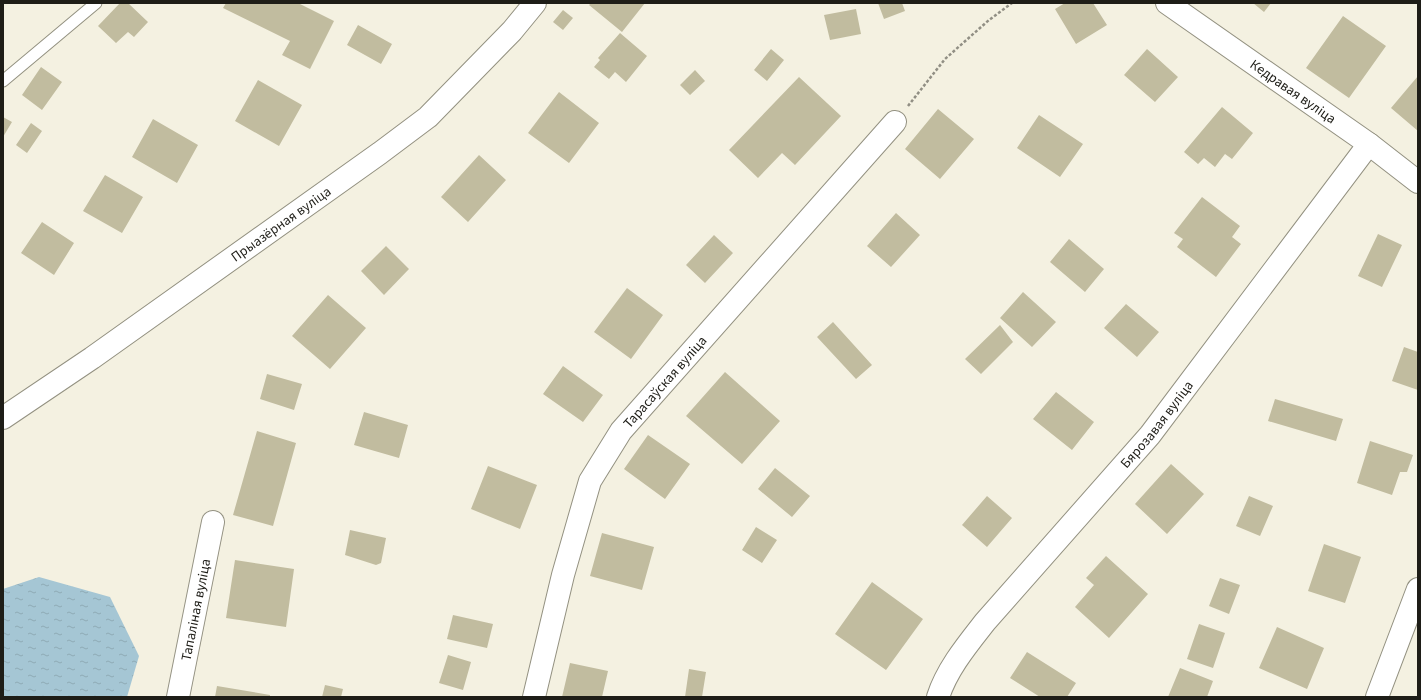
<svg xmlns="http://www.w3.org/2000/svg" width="1421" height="700" viewBox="0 0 1421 700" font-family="'Source Sans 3',sans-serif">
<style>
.water{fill:url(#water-ripples)}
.building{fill:#c1bc9f}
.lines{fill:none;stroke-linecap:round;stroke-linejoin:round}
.lane-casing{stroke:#939181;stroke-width:13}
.street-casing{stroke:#939181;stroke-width:24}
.path{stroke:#918f84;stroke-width:2.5;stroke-dasharray:3 2;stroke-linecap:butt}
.lane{stroke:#fff;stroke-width:11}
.street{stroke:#fff;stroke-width:22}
.labels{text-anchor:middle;stroke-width:4;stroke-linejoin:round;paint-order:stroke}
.street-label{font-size:14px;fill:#1e1d17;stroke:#fff}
</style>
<defs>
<pattern id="water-ripples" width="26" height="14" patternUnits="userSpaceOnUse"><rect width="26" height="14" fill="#a5c6d4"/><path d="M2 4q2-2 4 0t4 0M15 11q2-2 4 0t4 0" fill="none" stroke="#8eaab5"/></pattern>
</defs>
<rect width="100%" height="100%" fill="#f4f1e1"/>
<!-- water -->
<path class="water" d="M39,577L110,597L139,656L127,697H3V589Z"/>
<!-- building -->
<path class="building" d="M120,3H128L148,22L134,37L128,32L116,43L98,26Z
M226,3H298L334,21L310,69L282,55L290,41L223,8Z
M591,3H645L622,32L589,5Z
M878,3H902L905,11L884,19Z
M1065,3H1093L1107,25L1076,44L1055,9Z
M1253,3H1271L1264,12Z
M856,9L861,34L830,40L824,15Z
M563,10L573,18L563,30L553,22Z
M1343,16L1386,46L1349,98L1306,68Z
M358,25L392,44L381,64L347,45Z
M620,33L647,56L626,82L615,72L609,79L594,67L600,60L598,58Z
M771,49L784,60L767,81L754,70Z
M1147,49L1178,77L1155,102L1124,75Z
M41,67L62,82L42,110L22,95Z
M695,70L705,81L690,95L680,85Z
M1418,76V131L1391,108Z
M799,77L841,116L795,165L782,153L758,178L729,150Z
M258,80L302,105L279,146L235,121Z
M559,92L599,123L569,163L528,133Z
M1222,107L1253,133L1232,159L1225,154L1215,167L1204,158L1198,164L1184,152Z
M938,109L974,139L940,179L905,149Z
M1039,115L1083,144L1060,177L1017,148Z
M3,117L12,122L3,137Z
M153,119L198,145L177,183L132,157Z
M31,123L42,131L27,153L16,145Z
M479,155L506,180L468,222L441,197Z
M105,175L143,197L122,233L83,211Z
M1202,197L1240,226L1232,237L1241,244L1216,277L1177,247L1183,239L1174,233Z
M896,213L920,235L891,267L867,246Z
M42,222L74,243L54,275L21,253Z
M1378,234L1402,245L1382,287L1358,276Z
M714,235L733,253L705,283L686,265Z
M1069,239L1104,269L1085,292L1050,262Z
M386,246L409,269L384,295L361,271Z
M627,288L663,315L631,359L594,332Z
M1023,292L1056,322L1032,347L1000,318Z
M328,295L366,328L330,369L292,336Z
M1126,304L1159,332L1137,357L1104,328Z
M833,322L872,365L856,379L817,337Z
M1000,325L1013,342L981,374L965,359Z
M1404,347L1418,352V390L1392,381Z
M563,366L603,395L583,422L543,394Z
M725,372L780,421L742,464L686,416Z
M267,374L302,384L294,410L260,399Z
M1056,392L1094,422L1072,450L1033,419Z
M1275,399L1343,419L1336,441L1268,421Z
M364,412L408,425L399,458L354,445Z
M257,431L296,443L273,526L233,515Z
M648,435L690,464L665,499L624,469Z
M1370,441L1413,455L1407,472H1400L1392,495L1357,483Z
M1171,464L1204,494L1167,534L1135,504Z
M488,466L537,485L520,529L471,509Z
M775,468L810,496L792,517L758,489Z
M987,496L1012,518L987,547L962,525Z
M1249,496L1273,506L1260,536L1236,526Z
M756,527L777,540L762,563L742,550Z
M350,530L386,538L381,563L376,565L345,555Z
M602,533L654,547L642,590L590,576Z
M1324,544L1361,557L1345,603L1308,591Z
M1106,556L1148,594L1109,638L1075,607L1094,585L1086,578Z
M235,560L294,569L286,627L226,618Z
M1220,578L1240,585L1229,614L1209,606Z
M872,582L923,619L886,670L835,634Z
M453,615L493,624L487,648L447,639Z
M1199,624L1225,633L1213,668L1187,659Z
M1277,627L1324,648L1307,689L1259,668Z
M1027,652L1076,683L1067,697H1040L1010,678Z
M448,655L471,662L463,690L439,683Z
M570,663L608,671L602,697H562Z
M1180,668L1213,681L1207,697H1168Z
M689,669L706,672L702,697H685Z
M325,685L343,689L341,697H322Z
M217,686L270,695V697H215Z"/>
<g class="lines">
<defs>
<path id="lane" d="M3,81L96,3"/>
<g id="street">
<path id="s1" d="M1167,3L1369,144L1418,182"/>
<path id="s2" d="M3,418L92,358L380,153L428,117L512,31L535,3"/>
<path id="s3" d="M178,697L213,522"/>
<path id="s4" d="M534,697L563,575L590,481L621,431L895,122"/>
<path id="s5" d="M938,697C947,669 967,645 985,622L1150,435L1369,144"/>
<path d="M1377,697L1418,589"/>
</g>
</defs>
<!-- lane casing -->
<use href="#lane" class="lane-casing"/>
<!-- street casing -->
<use href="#street" class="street-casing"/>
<!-- path -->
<path class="path" d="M908,106L945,59L989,20L1012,3"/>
<!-- lane -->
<use href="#lane" class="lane"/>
<!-- street -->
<use href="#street" class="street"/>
</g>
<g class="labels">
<!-- street labels -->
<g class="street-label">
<text dy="5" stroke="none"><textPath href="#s1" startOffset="154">Кедравая вуліца</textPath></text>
<text dy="5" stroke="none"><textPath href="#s2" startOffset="339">Прыазёрная вуліца</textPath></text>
<text dy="5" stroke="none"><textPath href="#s4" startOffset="348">Тарасаўская вуліца</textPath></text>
<text dy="5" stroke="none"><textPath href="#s5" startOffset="351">Бярозавая вуліца</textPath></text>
<text dy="5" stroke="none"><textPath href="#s3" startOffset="89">Тапаліная вуліца</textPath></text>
</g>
</g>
<!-- border -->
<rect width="1421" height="700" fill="none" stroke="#1e1d17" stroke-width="8"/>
</svg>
